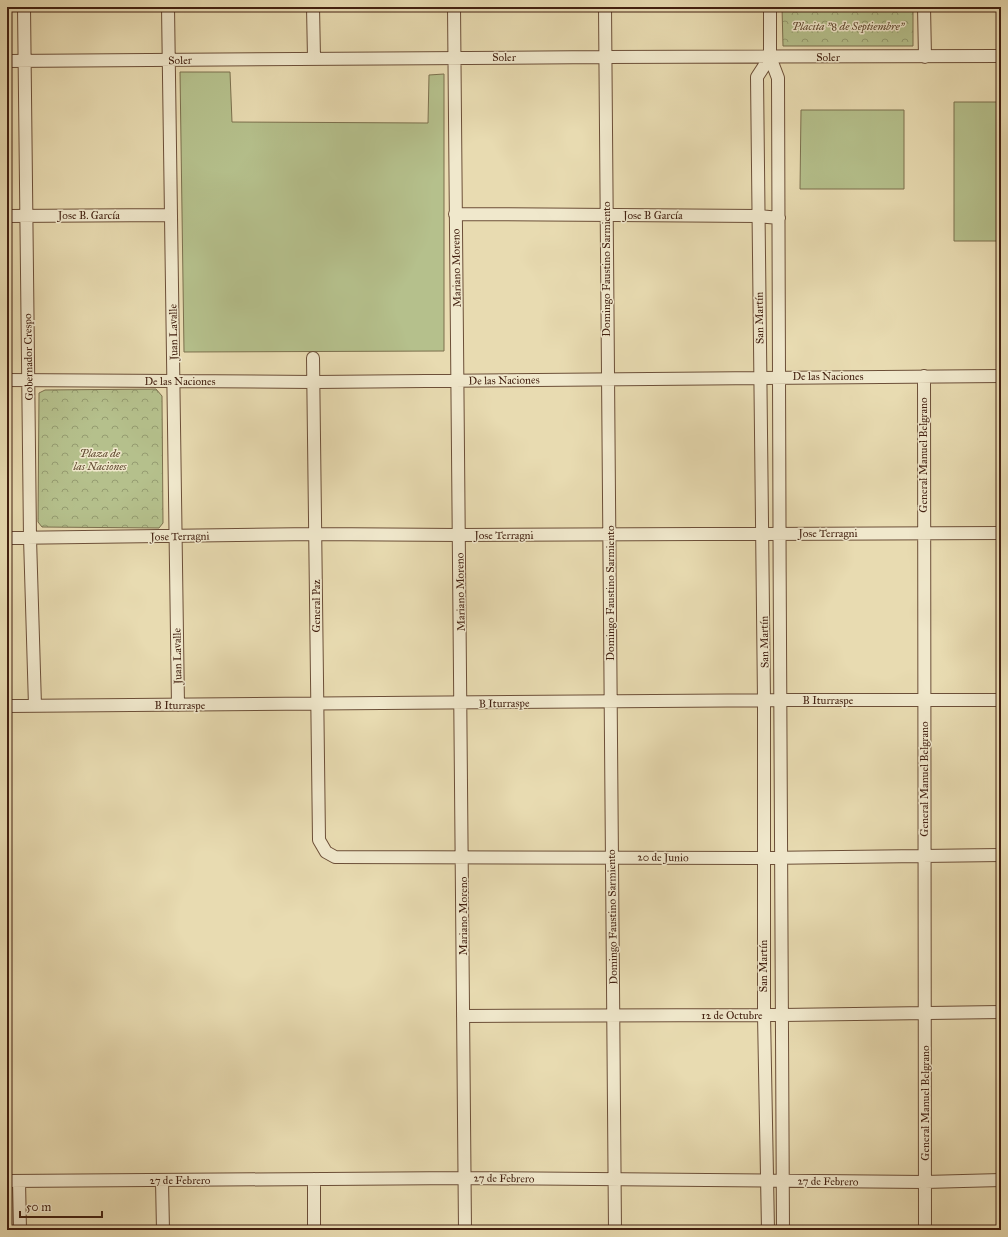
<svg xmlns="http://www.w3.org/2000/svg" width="1008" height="1237" viewBox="0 0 1008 1237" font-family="'IM FELL Great Primer',serif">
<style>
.grass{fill:#b5c08c;stroke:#7c704e}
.park{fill:url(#park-crowns);stroke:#7c704e}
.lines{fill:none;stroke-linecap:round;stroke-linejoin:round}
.minor-casing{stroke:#6c4f38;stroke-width:14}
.minor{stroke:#f0e8cc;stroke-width:12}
.labels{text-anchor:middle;stroke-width:3;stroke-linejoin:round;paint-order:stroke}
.park-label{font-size:11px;font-style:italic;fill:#5f482f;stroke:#f0e8cc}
.street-label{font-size:11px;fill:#422010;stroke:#f0e8cc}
</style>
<defs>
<pattern id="park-crowns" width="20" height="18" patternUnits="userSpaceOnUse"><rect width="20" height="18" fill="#b5c08c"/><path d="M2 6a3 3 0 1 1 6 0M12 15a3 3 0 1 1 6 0" fill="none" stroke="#959c71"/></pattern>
</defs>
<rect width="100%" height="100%" fill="#e8dbb1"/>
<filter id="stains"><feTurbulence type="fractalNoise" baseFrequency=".005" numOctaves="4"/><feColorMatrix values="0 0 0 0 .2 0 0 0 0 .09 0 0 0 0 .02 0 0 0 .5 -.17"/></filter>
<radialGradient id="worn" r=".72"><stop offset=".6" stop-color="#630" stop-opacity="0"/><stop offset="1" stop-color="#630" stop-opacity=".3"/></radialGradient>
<!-- grass -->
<path class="grass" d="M180,72H230L232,122L428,123L429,75L444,74V351L184,352Z
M954,102H1001V241H954Z
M801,110H904V189H800Z"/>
<!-- park -->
<path class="park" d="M782,7H913V46H783Z
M156,389L162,396L163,523L159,528L42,527L38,522L39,393L45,390Z"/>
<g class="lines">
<defs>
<path id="minor" d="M24,7L30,538L35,706
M168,7L178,705
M313,7L314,58
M454,7L465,1230
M605,7L615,1230
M770,7V57L778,78C781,462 778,846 783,1230
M924,7L925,57
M7,61L605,57L1001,56
M455,214L758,216L779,218
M7,216L171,215
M313,358L319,840L326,852L335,857L763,858L1001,855
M924,376L925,1230
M7,380L314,382L1001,376
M7,538L315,534L459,535L1001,533
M7,706L781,700H1001
M463,1016L782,1015L1001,1012
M314,1179V1230
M7,1181L465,1178L925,1182L1001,1180
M19,1181L20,1230
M162,1181L163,1230
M768,1230L764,1015V700L757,77L770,57"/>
</defs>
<!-- minor casing -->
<use href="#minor" class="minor-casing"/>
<!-- minor -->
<use href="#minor" class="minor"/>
</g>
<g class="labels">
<!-- park labels -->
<g class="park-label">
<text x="848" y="30">Placita "8 de Septiembre"</text>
<text x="100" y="457">Plaza de<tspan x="100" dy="13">las Naciones</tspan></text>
</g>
<!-- street labels -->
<g class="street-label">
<text x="504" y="61">Soler</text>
<text x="828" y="61">Soler</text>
<text transform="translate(180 60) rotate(-1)" y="4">Soler</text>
<text x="89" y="219">Jose B. García</text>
<text x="653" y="219">Jose B García</text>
<text transform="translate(456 268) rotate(-91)" y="4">Mariano Moreno</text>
<text transform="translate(606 269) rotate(-90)" y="4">Domingo Faustino Sarmiento</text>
<text transform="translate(759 318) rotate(-91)" y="4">San Martín</text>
<text transform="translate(173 332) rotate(-91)" y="4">Juan Lavalle</text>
<text transform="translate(28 357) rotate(-91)" y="4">Gobernador Crespo</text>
<text x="828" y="380">De las Naciones</text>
<text transform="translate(504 380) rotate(-1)" y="4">De las Naciones</text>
<text x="180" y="385">De las Naciones</text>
<text transform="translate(923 455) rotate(-90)" y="4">General Manuel Belgrano</text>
<text x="828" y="537">Jose Terragni</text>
<text x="504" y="539">Jose Terragni</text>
<text transform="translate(180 536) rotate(-1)" y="4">Jose Terragni</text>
<text transform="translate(460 592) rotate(-91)" y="4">Mariano Moreno</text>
<text transform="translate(610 593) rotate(-90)" y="4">Domingo Faustino Sarmiento</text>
<text transform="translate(316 606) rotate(-90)" y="4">General Paz</text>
<text transform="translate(764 642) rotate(-91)" y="4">San Martín</text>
<text transform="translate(177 656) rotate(-91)" y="4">Juan Lavalle</text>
<text x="828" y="704">B Iturraspe</text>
<text transform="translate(504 703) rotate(-1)" y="4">B Iturraspe</text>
<text x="180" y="709">B Iturraspe</text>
<text transform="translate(924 779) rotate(-90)" y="4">General Manuel Belgrano</text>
<text transform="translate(663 857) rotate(1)" y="4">20 de Junio</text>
<text transform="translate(463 916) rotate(-90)" y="4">Mariano Moreno</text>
<text transform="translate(612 917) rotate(-91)" y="4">Domingo Faustino Sarmiento</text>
<text transform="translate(763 966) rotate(-90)" y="4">San Martín</text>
<text x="732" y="1019">12 de Octubre</text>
<text transform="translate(925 1103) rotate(-90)" y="4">General Manuel Belgrano</text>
<text transform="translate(504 1178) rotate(1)" y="4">27 de Febrero</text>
<text x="180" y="1184">27 de Febrero</text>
<text transform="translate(828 1181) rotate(1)" y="4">27 de Febrero</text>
</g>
</g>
<!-- margin -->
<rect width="1008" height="1237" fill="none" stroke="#e8dbb1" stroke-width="24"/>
<rect x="8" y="8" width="992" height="1221" fill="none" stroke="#422010" stroke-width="2"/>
<rect x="12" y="12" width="984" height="1213" fill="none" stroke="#422010"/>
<!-- scale -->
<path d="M20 1211v6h82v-6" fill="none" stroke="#422010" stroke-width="2"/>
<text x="26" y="1211" font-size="12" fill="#422010" stroke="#f0e8cc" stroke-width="3" paint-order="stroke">50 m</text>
<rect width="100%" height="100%" filter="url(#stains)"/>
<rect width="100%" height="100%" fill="url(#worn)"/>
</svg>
